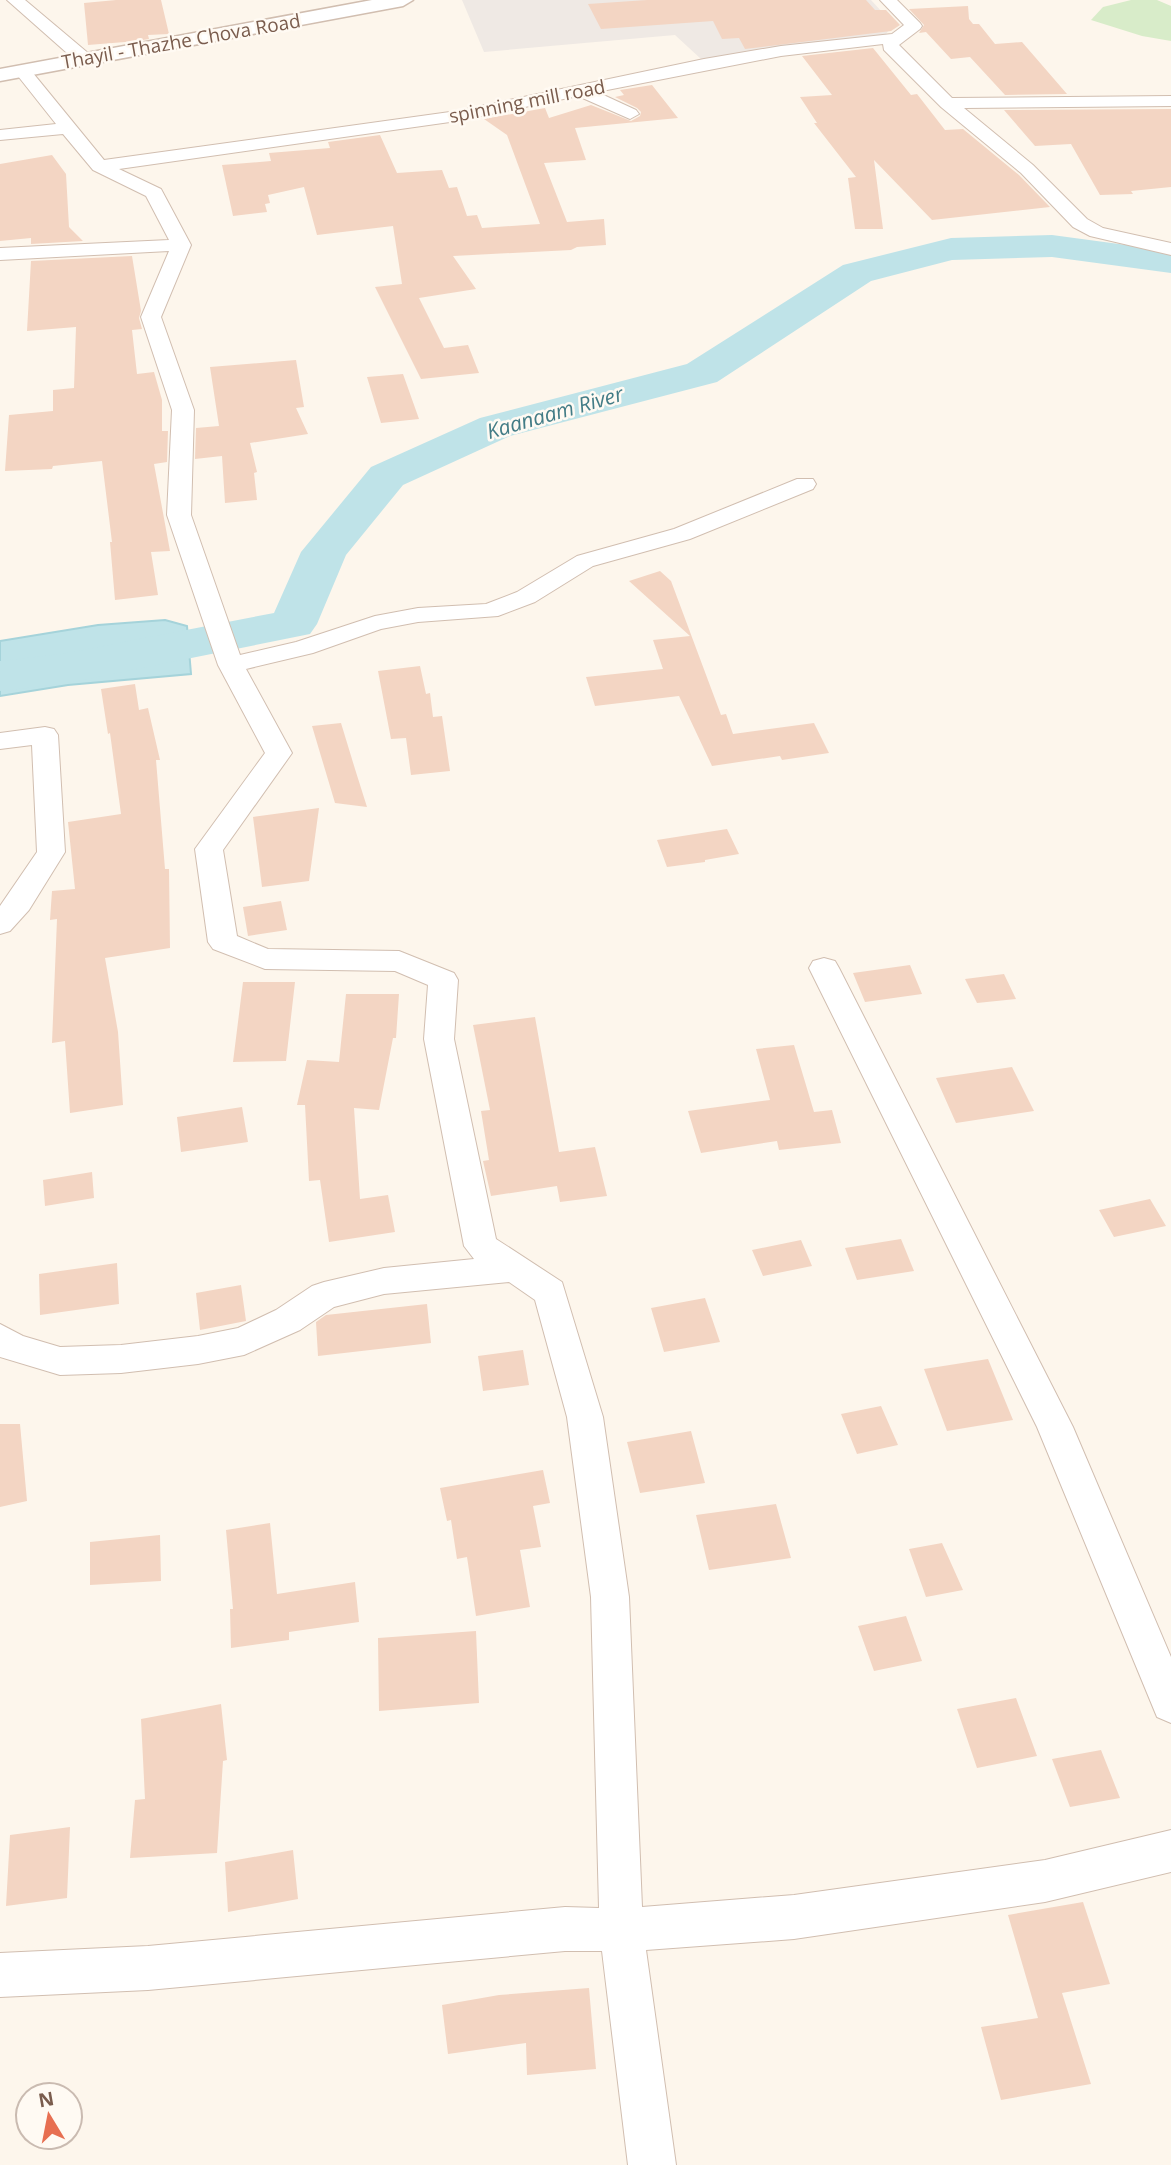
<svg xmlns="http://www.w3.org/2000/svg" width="1171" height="2165" viewBox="0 0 1171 2165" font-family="'Open Sans',sans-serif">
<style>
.industrial{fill:#efe9e4}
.green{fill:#d8ecc9}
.water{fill:#bfe3e8;stroke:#a5d3da;stroke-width:2}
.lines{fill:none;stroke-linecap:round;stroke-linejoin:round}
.river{fill:#bfe3e8;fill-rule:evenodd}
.building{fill:#f3d5c3}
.minor-casing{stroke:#d1beb0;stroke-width:2}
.tertiary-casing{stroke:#d1beb0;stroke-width:3}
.minor{fill:#fff;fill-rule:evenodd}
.tertiary{fill:#fff;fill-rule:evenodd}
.labels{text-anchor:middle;stroke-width:5;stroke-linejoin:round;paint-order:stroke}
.far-street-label{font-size:19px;fill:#7a5c4d;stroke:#fffaf3}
.far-water-label{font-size:21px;font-style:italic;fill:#437c86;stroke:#fffaf3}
</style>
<rect width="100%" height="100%" fill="#fdf6ec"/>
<!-- industrial -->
<path class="industrial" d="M462,0H871L894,25L884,36L701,59L675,35L484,52Z"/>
<!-- green -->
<path class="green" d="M1131,0H1157L1171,6V41L1142,36L1091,20L1103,7Z"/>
<!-- water -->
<path class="water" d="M165,620L187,626L191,674L68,685L0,696V641L98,625Z"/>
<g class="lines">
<!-- river -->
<path class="river" d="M1052,235L1171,251V273L1052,257L952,260L871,281L717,382L510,436L403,485L346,555L317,624L310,634L62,684L0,691V661L62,654L274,613L301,552L371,467L480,418L687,364L843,265L951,238Z"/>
</g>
<!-- building -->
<path class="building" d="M116,0H161L169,34L148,35L149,39L137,41L88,45L84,3Z
M647,0H866L875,10H886L900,25L891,31L745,49L739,38L722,39L713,21L601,29L588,4Z
M968,6L969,19L973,24H979L995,44L1022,42L1067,94L1005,95L970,57L951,59L926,32L919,33L924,25L909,9Z
M873,48L911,95L917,94L945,130L963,129L1019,175L1050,207L932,220L874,160L883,229H855L848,178L856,177L814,123H817L800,97L832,95L802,56Z
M652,85L678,118L575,128L586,160L544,163L567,222L604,219L606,245L577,247L571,250L453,256L476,289L419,298L444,348L468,345L479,373L421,379L375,287L402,284L393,226L317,235L304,187L268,195L270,203L265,204L267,212L233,216L222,165L271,161L269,153L330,148L328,142L380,135L397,173L442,170L449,188L457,187L467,216L477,215L482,228L540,224L507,135L484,119L545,108L549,118L591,105L631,121L640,116L641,112L637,108L615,97L624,95L620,90Z
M1171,109V187L1131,191L1133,194L1100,195L1071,144L1035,146L1004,110Z
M52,155L66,174L69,227L83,241L31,244V238L0,241V164Z
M132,256L141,311L139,318L142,329L132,330L137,374L154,372L162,400V431H168L167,462L154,464L170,551L151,552L158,595L115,600L110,542H112L102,461L53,466L52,469L5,471L9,415L53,411V390L74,388L76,327L27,331L31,261Z
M296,360L304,407L296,408L308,434L250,443L257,472L254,473L257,500L225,503L222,456L195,459L196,428L219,426L210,367Z
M403,374L419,419L381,423L367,377Z
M660,571L671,581L721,715L726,714L733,734L814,723L829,753L782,760L780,756L712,766L679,696L595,706L586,677L663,669L653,640L690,636L629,581Z
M420,666L426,694L430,693L433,717L442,716L450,771L411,775L406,738L391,739L378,671Z
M135,684L139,710L148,708L160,760H156L165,869H169L170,948L105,958L118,1032L123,1105L70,1113L65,1041L52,1043L57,919L50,920L52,891L75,889L68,822L121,814L110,733L108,734L101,689Z
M341,723L355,769L367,807L335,803L312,726Z
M319,808L309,881L262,887L253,817Z
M727,829L739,854L705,860V862L667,867L657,840Z
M281,901L287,930L248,936L243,907Z
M910,965L922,994L865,1002L853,973Z
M1004,974L1016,999L977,1003L965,979Z
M243,982H295L286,1061L233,1062Z
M346,994H399L396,1038H393L379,1110L354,1108L360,1199L388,1195L395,1232L329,1242L320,1180L309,1181L305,1105H297L307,1060L339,1062Z
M535,1017L559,1152L595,1147L607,1196L560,1202L557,1186L491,1196L483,1161L489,1160L481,1111L490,1110L473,1025Z
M794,1045L814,1112L832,1110L841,1143L779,1150L777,1141L701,1153L688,1111L770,1100L756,1049Z
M1012,1067L1034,1111L956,1123L936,1078Z
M242,1107L248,1142L181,1152L177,1117Z
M92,1172L94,1198L45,1206L43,1180Z
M1150,1199L1166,1226L1114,1237L1099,1210Z
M901,1239L914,1271L857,1280L845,1248Z
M801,1240L812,1266L763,1276L752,1250Z
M117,1263L119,1304L40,1315L39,1274Z
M241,1285L246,1321L200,1330L196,1293Z
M705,1298L720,1342L664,1352L651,1308Z
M427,1304L431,1343L318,1356L316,1322L326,1315Z
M523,1350L529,1385L483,1391L478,1356Z
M988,1359L1013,1420L947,1431L924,1369Z
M881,1406L898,1445L857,1454L841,1414Z
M0,1424H20L27,1501L0,1507Z
M691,1431L705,1483L640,1493L627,1442Z
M543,1470L550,1503L533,1506L541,1547L520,1550L530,1607L476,1616L467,1557L457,1559L451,1520L447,1521L440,1488Z
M776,1504L791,1558L709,1570L696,1515Z
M270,1523L277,1594L355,1582L359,1622L289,1632V1640L231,1648L230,1609H233L226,1530Z
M160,1535L161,1581L90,1585V1542Z
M942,1543L963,1590L926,1597L909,1549Z
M906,1616L922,1661L874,1671L858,1626Z
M476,1631L479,1703L379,1711L378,1638Z
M1016,1698L1037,1756L977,1768L957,1709Z
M221,1704L227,1760L223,1761L217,1853L130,1858L135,1800L145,1799L141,1719Z
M1101,1750L1120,1798L1070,1807L1052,1759Z
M70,1827L67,1898L6,1906L10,1835Z
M293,1850L298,1899L228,1912L225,1862Z
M1083,1902L1110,1984L1062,1993L1091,2084L1001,2100L981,2027L1038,2018L1008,1915Z
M589,1988L596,2069L527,2075L526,2043L448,2054L442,2005L499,1995Z"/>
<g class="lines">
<defs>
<path id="minor" d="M7,0H25L88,53L90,57L88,61H76Z
M880,0H897L920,23L922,26L920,29L899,45L952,98L1171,96V106L964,108L1033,165L1087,219L1103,228L1171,243V255L1090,236L1073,227L1021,173L941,107L884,50L883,44L781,56L597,92L636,110L639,114L630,119L578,96L457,121L119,169L161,189L191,245L161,317L194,410L191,515L240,655L296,642L375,616L418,608L486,604L517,592L577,556L674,529L797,479H813L816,484L813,489L690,539L593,566L535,602L498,616L418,622L381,629L313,653L246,669L292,753L223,850L237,936L268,949L399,951L454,973L458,980L454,1039L496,1239L562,1282L603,1417L629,1597L642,1907L794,1895L1045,1860L1171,1830V1872L1045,1902L794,1939L646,1950L676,2165H628L602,1951H565L148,1990L0,1997V1953L148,1946L565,1907L599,1908L591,1597L567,1417L535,1300L509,1282L384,1294L334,1307L300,1330L244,1355L198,1364L121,1373L60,1375L0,1357V1324L23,1336L60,1347L121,1345L198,1336L238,1328L276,1310L312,1286L324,1282L384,1268L474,1259L464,1246L424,1039L428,985L395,971L265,969L213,949L208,942L195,849L265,753L218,665L167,515L172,410L141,317L169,251L0,260V248L169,240L146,196L93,170L63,134L0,140V130L56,124L14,71L22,66L28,67L104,160L457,111L704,59L781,46L892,34L904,25Z
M45,727L54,729L58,735L65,852L29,910L10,931L0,934V906L37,852L32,745L0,749V733Z
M824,958L835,961L839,968L1073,1427L1171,1657V1723L1157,1717L1037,1427L809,968L813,961Z"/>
<path id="tertiary" d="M372,0H413L403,6L0,81V69Z"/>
</defs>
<!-- minor casing -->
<use href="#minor" class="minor-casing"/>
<!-- tertiary casing -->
<use href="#tertiary" class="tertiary-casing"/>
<!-- minor -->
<use href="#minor" class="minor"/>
<!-- tertiary -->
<use href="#tertiary" class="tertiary"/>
</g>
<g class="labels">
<!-- far-street labels -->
<g class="far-street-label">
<text transform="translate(181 41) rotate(-10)" y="7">Thayil - Thazhe Chova Road</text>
<text transform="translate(527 101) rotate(-11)" y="7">spinning mill road</text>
</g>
<!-- far-water labels -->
<g class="far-water-label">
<text transform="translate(555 413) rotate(-16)" y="7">Kaanaam River</text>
</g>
</g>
<!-- north arrow -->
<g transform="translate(49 2116) rotate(350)"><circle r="33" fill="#fffaf3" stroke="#cabbb1" stroke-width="2"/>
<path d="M0-5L12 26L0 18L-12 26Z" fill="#e76f51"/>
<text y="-10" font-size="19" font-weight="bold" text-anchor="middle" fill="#7a5c4d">N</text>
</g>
</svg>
